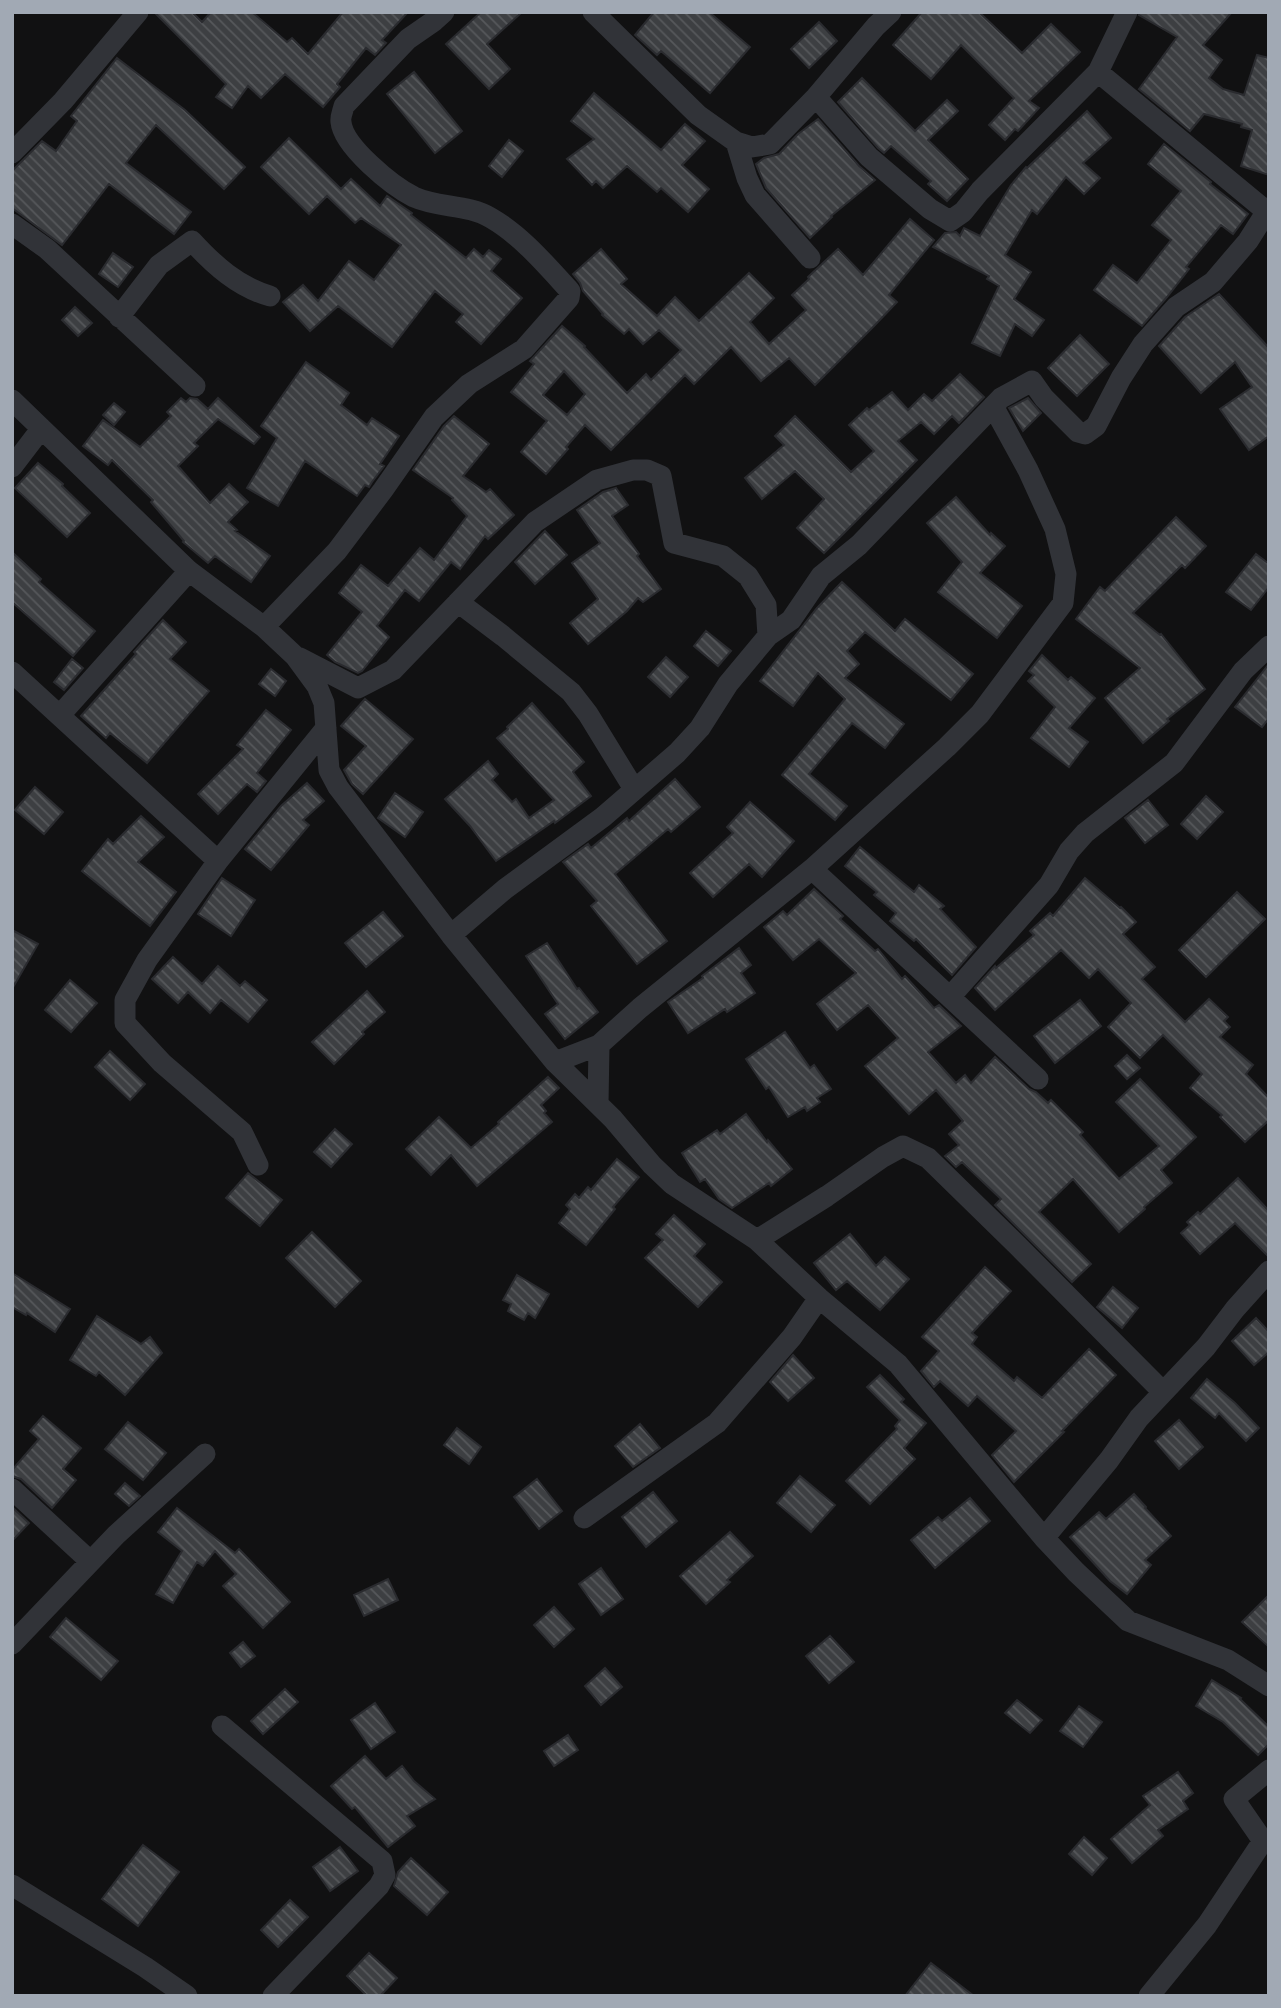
<svg xmlns="http://www.w3.org/2000/svg" width="1281" height="2008" viewBox="0 0 1281 2008" font-family="Commissioner,sans-serif">
<style>
.building{fill:url(#building-back-hatch);stroke:#2a2b2f;stroke-width:2;fill-rule:evenodd}
.lines{fill:none;stroke-linecap:round;stroke-linejoin:round}
.minor{stroke:#313338;stroke-width:21}
</style>
<defs>
<pattern id="building-back-hatch" width="6" height="6" patternUnits="userSpaceOnUse" patternTransform="scale(1.75)"><rect width="6" height="6" fill="#3d3f42"/><path d="M-1 5l2 2M0 0l6 6M5-1l2 2" fill="none" stroke="#56585b"/></pattern>
</defs>
<rect width="100%" height="100%" fill="#111112"/>
<!-- building -->
<path class="building" d="M154,12H192L202,22L211,12H252L287,42L292,38L308,54L343,12H408L382,40L386,43L375,55L366,48L337,84L340,87L323,107L285,74L261,98L248,86L232,108L216,97L226,84Z
M481,12H522L487,44L510,69L489,89L446,44Z
M654,12H709L750,47L710,93L661,51L657,55L635,35Z
M922,12H979L1022,53L1051,24L1080,52L1029,101L1039,108L1018,131L1015,129L1005,140L989,125L1014,98L961,45L931,79L893,45Z
M1140,12H1232L1203,45L1222,60L1209,78L1223,89L1244,95L1257,55L1269,58V175L1241,166L1252,130L1241,127L1242,124L1204,114L1190,131L1139,89L1177,37L1139,15Z
M819,22L837,41L809,68L791,49Z
M117,58L185,110L245,167L224,189L156,125L126,163L191,212L174,234L109,184L62,245L12,208V171L42,141L56,151L77,121L71,116Z
M414,72L462,131L435,153L387,94Z
M862,78L915,131L947,100L958,111L928,140L968,179L947,201L928,184L931,181L891,146L884,153L878,148L838,102Z
M594,93L661,150L685,124L705,141L682,165L709,189L688,212L661,188L657,192L627,166L603,188L596,181L592,185L567,159L594,139L571,121Z
M1087,111L1111,138L1083,163L1100,178L1084,194L1066,177L1037,214L1032,210L1005,255L1031,272L1014,299L1044,320L1032,336L1015,324L1000,356L972,343L999,286L987,279L989,276L933,247L945,233L956,232L960,236L964,228L980,236L1011,185L1026,167L1027,168Z
M818,119L859,166L875,180L831,216L832,217L810,238L766,188L756,164L764,158L779,154L798,134Z
M289,138L341,189L351,179L380,206L387,196L412,213L411,215L466,258L474,249L483,257L489,250L501,259L491,271L522,298L481,344L456,322L463,314L435,291L392,347L338,306L310,331L283,302L303,285L318,301L349,261L374,280L401,245L361,218L355,223L327,196L309,214L261,167Z
M509,140L523,151L502,177L489,166Z
M1164,144L1211,182L1210,184L1248,214L1233,234L1221,225L1186,267L1189,269L1167,297L1142,326L1094,290L1113,265L1137,283L1171,240L1152,225L1181,191L1148,164Z
M910,219L934,240L889,295L897,302L874,326L815,385L789,358L761,381L731,347L694,384L685,375L611,450L585,425L566,447L568,449L546,474L521,452L547,421L511,392L534,364L530,361L562,326L585,346L584,347L627,393L646,374L651,380L681,350L659,330L643,344L629,329L624,334L602,315L603,314L583,291L580,283L573,274L601,249L627,279L621,284L657,316L675,297L699,321L749,273L774,298L750,322L769,344L806,310L792,295L809,279L808,277L838,249L863,275ZM564,371L585,394L567,415L543,395Z
M113,253L133,267L118,287L99,274Z
M1219,294L1269,348V436L1249,450L1220,409L1252,387L1235,362L1201,393L1159,346L1185,317Z
M75,307L92,323L78,336L62,320Z
M1080,335L1109,364L1077,396L1048,368Z
M306,362L349,393L341,405L367,425L372,418L399,436L380,464L384,466L372,482L369,487L365,485L357,496L305,461L278,506L247,488L277,438L261,426Z
M960,374L984,397L959,423L952,416L934,434L921,422L898,441L917,460L824,553L797,528L824,499L795,471L762,499L745,478L784,445L775,436L795,416L851,472L874,451L849,425L867,408L869,410L892,392L908,410L924,394L932,401Z
M181,398L186,402L190,398L197,399L208,409L218,398L260,437L254,444L218,419L194,443L198,446L178,466L210,503L229,484L248,502L228,522L237,530L235,531L270,556L251,582L215,556L208,563L183,542L184,541L151,502L153,500L112,460L108,465L83,446L103,420L140,447L171,416L167,412Z
M1028,398L1041,413L1023,431L1009,408Z
M114,403L125,412L114,425L103,415Z
M454,416L489,444L463,476L486,492L490,489L514,515L488,539L485,536L460,569L451,562L419,601L405,590L377,626L389,637L362,671L358,673L335,662L327,655L362,612L339,593L361,565L388,586L420,548L434,560L467,516L452,500L453,498L413,470L444,426Z
M38,463L63,484L62,486L90,513L67,537L15,488Z
M616,488L628,505L612,516L639,554L637,556L661,589L643,602L638,598L627,611L588,644L570,623L598,599L572,563L600,543L577,510L603,492Z
M956,497L990,535L991,533L1005,546L980,573L1022,606L997,638L938,592L962,562L927,523Z
M1176,517L1206,546L1185,568L1182,565L1133,613L1160,635L1161,634L1205,689L1167,719L1169,721L1143,743L1105,698L1140,668L1076,619L1100,587L1105,591Z
M545,531L567,555L535,584L515,562Z
M12,552L41,579L39,582L95,631L73,656L12,602Z
M1256,554L1269,564V587L1251,610L1226,592Z
M842,582L895,631L905,619L973,674L951,700L865,632L847,651L859,664L845,678L904,724L885,748L852,723L809,774L847,806L835,820L782,775L845,699L818,673L793,706L760,681L817,608Z
M163,620L186,642L170,659L209,691L147,763L110,733L106,738L81,716L136,654L134,652Z
M706,631L731,651L718,666L694,646Z
M1042,655L1068,680L1071,677L1095,698L1069,728L1088,742L1069,767L1031,738L1055,707L1028,681L1034,675L1029,671Z
M666,657L688,677L670,697L648,677Z
M72,659L83,668L64,690L54,682Z
M1269,664V718L1262,727L1235,707Z
M271,669L286,681L275,696L259,684Z
M365,699L413,739L363,794L352,784L344,770L366,746L341,726Z
M532,703L584,762L573,772L591,796L555,823L554,821L496,861L470,826L445,799L488,761L498,774L492,780L512,802L516,799L529,818L554,800L497,738L508,729L507,727Z
M266,710L291,730L257,773L266,781L257,792L247,784L218,814L198,794L243,749L237,745Z
M675,779L700,807L671,832L668,829L615,874L667,941L637,964L591,906L597,901L563,862L588,844L591,848L627,818L629,821Z
M307,783L324,801L303,820L309,825L271,870L245,849L281,806Z
M35,787L63,812L44,834L15,810Z
M395,793L423,812L405,837L378,818Z
M1206,796L1223,812L1197,839L1181,824Z
M1148,800L1168,825L1145,843L1125,818Z
M750,802L794,841L762,877L749,864L713,897L690,873L733,833L727,827Z
M141,816L164,837L138,862L176,892L150,926L82,871L108,839L113,844Z
M860,847L914,892L919,885L944,906L940,909L976,947L952,975L916,939L914,941L890,921L896,913L874,895L877,892L845,866Z
M222,878L255,900L231,936L198,914Z
M1085,878L1120,908L1121,907L1136,922L1123,934L1155,967L1142,979L1185,1022L1209,999L1228,1017L1224,1021L1230,1027L1220,1037L1253,1065L1246,1074L1269,1098V1120L1245,1142L1220,1117L1222,1115L1190,1088L1202,1074L1163,1035L1140,1058L1108,1027L1131,1003L1098,969L1089,978L1061,950L995,1010L975,988L995,966L996,968L1034,935L1030,931L1050,913L1053,916Z
M814,889L843,916L840,919L875,951L878,949L902,979L905,976L934,1008L939,1005L961,1026L928,1052L956,1083L965,1075L971,1083L995,1057L1029,1089L1036,1092L1048,1103L1051,1100L1083,1132L1080,1135L1119,1179L1159,1146L1116,1102L1140,1079L1196,1137L1161,1170L1172,1183L1144,1207L1145,1209L1119,1232L1073,1179L1039,1212L1091,1264L1072,1282L995,1205L1001,1199L962,1162L956,1167L945,1156L959,1145L949,1134L963,1121L936,1090L909,1114L865,1066L898,1038L868,1005L837,1030L817,1004L856,973L819,939L793,960L764,927L783,911L787,915Z
M1237,892L1265,919L1206,977L1179,950Z
M383,912L403,936L366,967L345,943Z
M12,930L38,944L12,989Z
M547,943L577,989L579,988L598,1012L565,1039L545,1014L558,1004L526,956Z
M739,948L751,965L741,973L755,993L727,1012L725,1009L688,1033L668,1002L703,978L702,976Z
M173,957L202,984L218,966L240,986L245,981L267,1000L248,1022L221,1000L210,1013L188,992L178,1003L152,979Z
M70,980L97,1003L71,1032L45,1010Z
M367,991L385,1012L362,1032L364,1034L334,1064L312,1042Z
M1080,1000L1101,1026L1055,1063L1034,1036Z
M785,1032L810,1068L814,1065L831,1089L817,1098L820,1102L807,1111L805,1107L788,1117L769,1087L766,1089L746,1059Z
M110,1051L145,1084L130,1100L95,1067Z
M1127,1055L1140,1068L1127,1079L1115,1066Z
M548,1077L559,1088L541,1105L546,1111L544,1113L552,1122L477,1186L451,1155L431,1175L406,1149L439,1117L471,1148L499,1124L498,1122Z
M746,1114L767,1142L768,1140L792,1169L771,1186L769,1183L732,1208L719,1199L705,1179L700,1182L682,1153L717,1130L720,1134Z
M335,1129L352,1144L331,1167L314,1152Z
M617,1159L639,1177L613,1207L615,1209L586,1245L559,1223L570,1209L566,1205L575,1194L579,1198L588,1187L591,1190Z
M248,1173L282,1200L260,1226L226,1198Z
M1238,1178L1269,1211V1257L1235,1223L1200,1254L1181,1233L1190,1225L1187,1222L1198,1212L1200,1214Z
M674,1215L705,1244L694,1256L722,1282L698,1307L645,1258L663,1240L656,1234Z
M312,1232L361,1281L335,1307L286,1258Z
M850,1234L876,1266L885,1257L909,1279L880,1310L847,1281L836,1290L814,1263Z
M985,1267L1011,1291L972,1333L977,1337L972,1344L1014,1381L1017,1377L1042,1398L1089,1349L1116,1375L1062,1431L1064,1432L1014,1482L992,1455L1016,1431L977,1396L968,1406L940,1381L934,1387L921,1371L939,1351L922,1337Z
M12,1273L70,1309L55,1332L27,1313L26,1315L12,1307Z
M517,1275L549,1294L535,1318L528,1313L524,1320L508,1311L511,1304L503,1300Z
M1113,1287L1138,1308L1122,1328L1097,1307Z
M97,1316L141,1344L150,1337L162,1353L125,1395L99,1372L96,1376L70,1360Z
M1256,1318L1269,1332V1352L1254,1365L1232,1341Z
M793,1355L814,1378L788,1401L770,1382Z
M880,1375L904,1399L901,1402L926,1423L904,1448L915,1459L870,1504L846,1481L897,1429L895,1426L900,1420L867,1387Z
M1207,1379L1235,1403L1259,1428L1246,1441L1219,1413L1215,1418L1191,1398Z
M43,1416L81,1448L63,1469L76,1480L52,1508L21,1479L12,1476V1470L39,1439L30,1431Z
M1179,1420L1203,1447L1179,1469L1155,1441Z
M128,1422L166,1453L143,1480L105,1449Z
M640,1424L660,1448L633,1467L615,1446Z
M457,1428L481,1447L469,1464L444,1445Z
M800,1476L835,1505L811,1532L777,1503Z
M537,1479L562,1511L539,1529L514,1497Z
M125,1483L140,1496L129,1506L115,1494Z
M653,1492L677,1521L646,1547L622,1517Z
M1134,1494L1146,1507L1145,1508L1171,1536L1145,1560L1151,1565L1127,1594L1110,1581L1070,1537L1099,1512L1106,1519Z
M970,1498L990,1521L935,1568L911,1540L938,1517L942,1521Z
M12,1507L29,1523L12,1541Z
M177,1508L235,1553L239,1549L290,1602L263,1628L223,1586L236,1574L215,1551L203,1566L197,1562L173,1603L156,1594L182,1551L158,1532Z
M730,1532L753,1556L727,1580L730,1582L706,1604L680,1576Z
M601,1568L623,1599L601,1615L579,1584Z
M388,1579L398,1600L364,1616L354,1595Z
M1269,1595V1647L1242,1622Z
M554,1607L574,1629L554,1647L534,1625Z
M66,1618L118,1661L101,1680L50,1637Z
M830,1636L854,1662L829,1683L806,1656Z
M243,1642L255,1656L241,1667L230,1653Z
M605,1668L622,1687L601,1705L585,1686Z
M1212,1680L1241,1698L1240,1699L1269,1727V1744L1258,1755L1223,1722L1196,1706Z
M285,1689L298,1702L263,1734L251,1721Z
M1017,1700L1042,1720L1030,1733L1005,1713Z
M375,1703L395,1732L371,1749L351,1720Z
M1079,1706L1102,1722L1083,1747L1060,1731Z
M568,1735L578,1750L554,1766L544,1751Z
M365,1756L386,1779L402,1766L414,1781L435,1799L407,1816L415,1826L388,1847L355,1807L352,1809L331,1786Z
M1178,1772L1193,1793L1183,1801L1188,1809L1158,1830L1163,1836L1132,1863L1111,1839L1150,1805L1143,1796Z
M1084,1837L1107,1858L1092,1875L1069,1854Z
M143,1845L179,1872L138,1926L102,1899Z
M340,1847L358,1871L330,1891L313,1867Z
M411,1858L448,1892L427,1915L394,1886L398,1872Z
M290,1900L308,1917L278,1947L261,1930Z
M369,1953L397,1978L380,1996H367L347,1976Z
M931,1963L974,1996H905Z"/>
<g class="lines">
<!-- minor -->
<path class="minor" d="M593,12L698,115L736,142L752,147L770,144L816,97L876,26L891,12
M1098,72L1266,211
M816,97L869,157L930,209L950,221L963,212L980,191L1098,72L1127,12
M736,142L747,178L755,195L810,258
M12,153L63,101L138,12
M12,224L47,249L195,386
M119,317L159,265L192,241C214,265 238,287 270,296
M12,400L189,571L264,627L295,656L317,686L324,703L329,770L338,787L451,935L555,1062L613,1119L652,1165L672,1184L757,1240L819,1298L898,1364L1044,1538L1076,1572L1128,1621L1228,1660L1269,1686
M12,467L41,429
M458,602L503,636L571,692L588,714L634,789
M264,627L337,551L383,490L434,417L469,384L524,349L569,298L570,291C546,265 522,236 491,218C468,204 438,208 414,197C392,186 343,146 341,122C340,117 343,111 344,106L408,39L434,21L444,12
M300,658L358,688L393,670L535,522L597,480L633,470H647L661,476L674,543L723,556L748,576L766,605L768,636
M12,672L218,861
M60,715L189,571
M812,869L1038,1079
M451,935L505,889L603,817L677,753L700,728L728,684L768,636L791,620L821,576L859,545L1001,398L1032,381L1044,398L1078,432L1085,434L1096,426L1121,378L1143,344L1176,307L1213,282L1248,241L1269,208
M950,997L1049,885L1069,851L1085,833L1174,763L1243,671L1269,646
M555,1062L599,1045L640,1008L812,869L947,747L980,714L1063,603L1066,574L1055,529L1028,470L993,406
M598,1104L599,1045
M258,1165L242,1132L162,1063L125,1023V1000L147,960L218,861L326,728
M757,1240L827,1196L883,1157L903,1146L928,1158L1018,1246L1163,1392
M12,1489L90,1561
M584,1518L717,1423L792,1337L819,1298
M1044,1538L1109,1460L1139,1418L1206,1347L1235,1309L1269,1271
M12,1644L116,1535L205,1454
M222,1726L382,1861L385,1875L379,1886L273,1996
M12,1885L145,1967L187,1996
M1149,1996L1207,1925L1263,1841L1234,1799L1269,1770"/>
</g>
<!-- border -->
<rect width="1281" height="2008" fill="none" stroke="#a1a9b4" stroke-width="28"/>
</svg>
